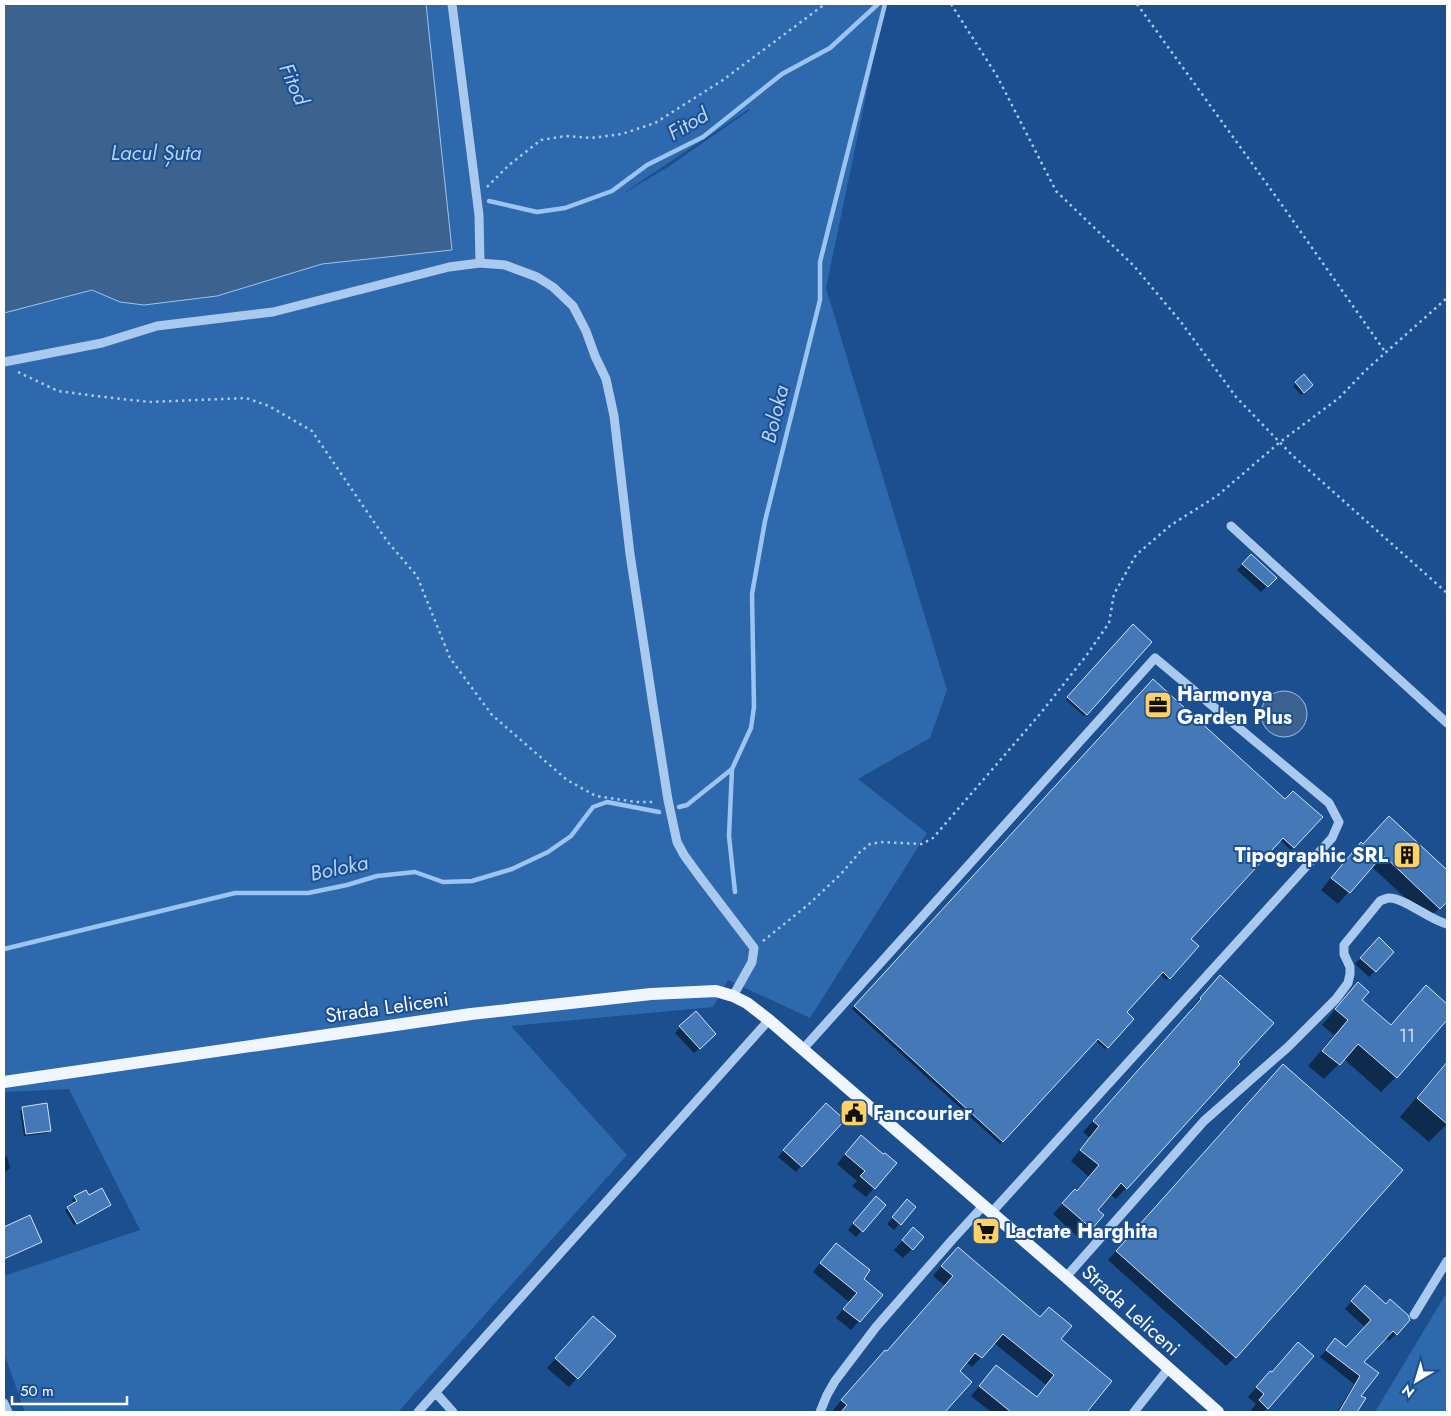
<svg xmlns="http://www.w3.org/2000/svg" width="1451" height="1416" viewBox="0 0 1451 1416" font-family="Jost,sans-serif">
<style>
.green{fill:#2e69ad;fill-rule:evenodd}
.water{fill:#3c6290;stroke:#9cc4f0}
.shadow{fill:#0007}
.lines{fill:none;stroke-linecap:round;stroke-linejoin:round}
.stream{stroke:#9cc4f0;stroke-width:4.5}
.building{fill:#4478b7;stroke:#cfe3fa}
.path{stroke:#a9c9ee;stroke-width:2.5;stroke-dasharray:2.5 4;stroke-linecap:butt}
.minor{stroke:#a9c9ee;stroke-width:9}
.major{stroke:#f0f6ff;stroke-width:12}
.labels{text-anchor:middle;stroke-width:4;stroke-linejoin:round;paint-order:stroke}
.number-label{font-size:18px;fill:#d0dded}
.poi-label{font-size:20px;font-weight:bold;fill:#fff;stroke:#1b4f8f;text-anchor:start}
.street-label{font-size:20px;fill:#fff;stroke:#1b4f8f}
.water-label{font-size:21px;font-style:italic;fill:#b5d3f5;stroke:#1b4f8f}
</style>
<rect width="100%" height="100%" fill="#1b4f8f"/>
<!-- green -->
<path class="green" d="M4,4H885L826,288L947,690L930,738L858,779L927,833L810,1018L728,980L713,1007L511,1026L627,1155L398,1412H25L4,1353V1276L140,1230L69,1089L4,1092ZM750,110L668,167L619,196L749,109Z
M1447,1292V1412H1375Z"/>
<!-- water -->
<path class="water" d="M4,4H426L452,250L322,264L217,296L144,305L120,302L92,290L4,313Z
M1261 714a23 23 0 1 1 46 0a23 23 0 1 1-46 0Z"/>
<!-- shadow -->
<path class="shadow" d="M1304,376L1311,385L1301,395L1293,386Z
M1251,556L1275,578L1261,592L1237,570Z
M1133,626L1150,642L1084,716L1066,700Z
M1154,680L1285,801L1321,817L1291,850L1280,840L1189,939L1197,946L1166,980L1160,974L1125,1012L1107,1047L1105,1049L1095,1040L1000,1144L852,1009Z
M1389,818L1447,872V900L1428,919L1371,866L1338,904L1321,890L1350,855L1362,844L1363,845Z
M1373,945L1393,952L1369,977L1355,964Z
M1210,987L1126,1188L1116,1199L1110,1194L1097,1210L1102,1215L1080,1239L1053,1214L1065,1201L1077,1191L1089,1177L1071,1161L1090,1138L1083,1132L1192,1011L1190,1009Z
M1426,987L1447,1006V1018L1396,1077L1381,1092L1344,1059L1324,1079L1308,1066L1334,1035L1322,1025L1344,999L1360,1000L1390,1026Z
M680,1027L709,1040L694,1053L675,1033Z
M1447,1061V1124L1429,1142L1400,1117Z
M1283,1065L1235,1357L1226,1366L1108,1260Z
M23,1108L50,1130L47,1133L24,1136L20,1111Z
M820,1110L801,1166L796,1172L778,1157Z
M852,1146L874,1188L866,1197L852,1186L857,1181L837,1164Z
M7,1156L10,1168L4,1173V1157Z
M75,1197H88L107,1207L74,1225L65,1210L75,1204L72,1200Z
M870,1204L884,1205L856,1237L848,1230Z
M902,1207H914L894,1230L887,1224Z
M30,1217L41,1242L38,1244L4,1260V1228Z
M913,1229L912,1249L903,1258L894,1250Z
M828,1253L881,1295L851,1330L836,1318L849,1302L813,1272Z
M949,1257L1060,1339L1111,1381L1085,1412H991L971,1396L996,1366L1036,1398L1046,1385L994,1343L972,1367L966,1362L958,1371L970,1382L944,1412H901L902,1410L890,1401L879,1412H836L833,1410L876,1360L887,1352L944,1285L933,1276Z
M1358,1294L1386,1306L1409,1320L1389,1341L1385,1337L1362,1362L1359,1396L1364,1399L1356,1412H1337L1354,1384L1320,1357L1335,1340L1346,1349L1365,1327L1345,1309Z
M584,1327L577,1378L569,1387L547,1368Z
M1262,1381L1267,1408L1263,1412H1253L1251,1410L1256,1404L1248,1397Z"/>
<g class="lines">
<!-- stream -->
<path class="stream" d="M489,201L537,212L565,208L612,191L647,165L703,137L782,74L830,48L878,4
M732,769L729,836L735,892
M679,807L687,805L732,769L751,728L754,707L752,594L765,521L820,300V262L885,4
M4,949L235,893H308L347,885L377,876L415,872L443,882L472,881L512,869L548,852L571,836L593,807L607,802L659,812"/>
</g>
<!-- building -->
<path class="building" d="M1304,374L1313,385L1304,393L1295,382Z
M1251,554L1277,578L1268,587L1242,564Z
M1133,624L1152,642L1087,715L1067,697Z
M1153,679L1285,799L1293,791L1323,817L1294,848L1283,838L1191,939L1199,946L1170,979L1163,972L1127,1012L1134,1019L1108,1048L1098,1039L1003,1142L854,1006Z
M1389,816L1447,870V902L1440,909L1383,855L1350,893L1331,878L1361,842L1363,844Z
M1379,937L1394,952L1376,972L1360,958Z
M1220,975L1274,1023L1238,1062L1240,1064L1127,1189L1121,1183L1098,1210L1104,1215L1092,1229L1062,1203L1075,1189L1077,1191L1099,1165L1080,1150L1099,1126L1093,1121L1201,999L1200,998Z
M1358,982L1369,992L1362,1000L1391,1025L1426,985L1447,1004V1020L1397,1078L1358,1044L1340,1065L1322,1051L1348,1020L1335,1009Z
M696,1011L716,1034L700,1049L679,1026Z
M1447,1062V1124L1417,1098Z
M1283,1064L1403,1170L1236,1358L1116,1251Z
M47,1103L51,1131L26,1134L22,1107Z
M826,1103L845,1120L802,1167L783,1150Z
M861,1135L883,1154L885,1153L897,1163L875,1189L860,1176L865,1171L845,1154Z
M102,1188L111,1205L77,1224L67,1207L77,1201L74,1196L86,1190L89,1195Z
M876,1196L886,1205L863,1232L853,1223Z
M907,1199L916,1207L901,1225L892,1217Z
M30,1215L42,1242L4,1259V1227Z
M913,1227L924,1237L913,1250L902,1240Z
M836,1243L870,1270L864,1279L883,1295L860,1322L843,1309L857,1293L820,1263Z
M958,1247L1040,1317L1049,1307L1072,1326L1061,1339L1112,1381L1087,1412H1011L979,1386L996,1365L1037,1397L1054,1375L1003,1334L982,1358L975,1353L960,1371L972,1382L945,1412H841L847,1405L841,1400L885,1350L887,1351L953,1276L941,1266Z
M1365,1285L1386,1304L1390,1299L1408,1315L1410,1320L1397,1335L1393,1331L1364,1362L1379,1373L1361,1396L1366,1398L1357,1412H1339L1360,1376L1326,1350L1335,1338L1346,1347L1371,1320L1351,1301Z
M593,1316L616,1336L578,1379L555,1358Z
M1298,1342L1314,1356L1268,1409L1259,1400L1264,1394L1256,1387L1270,1371L1272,1372Z"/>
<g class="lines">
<!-- path -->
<path class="path" d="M951,4L997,76L1056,191L1134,266L1181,322L1236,397L1292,455L1447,593
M1137,4L1277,198L1386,353
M487,187L509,165L541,140L566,136L591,138L622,134L655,123L723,80L825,4
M18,372L58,391L96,396L149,402L246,398L269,406L312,431L387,541L417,576L450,658L492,715L567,780L596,796L636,802H656
M763,941L809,904L841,874L859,853L870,844L881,842L922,844L933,838L1040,714L1086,656L1109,623L1114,594L1136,555L1171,525L1217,496L1280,442L1339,398L1366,370L1447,298"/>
<!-- minor -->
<path class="minor" d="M452,4L479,215L480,263
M4,362L102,343L157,326L273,312L449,267L480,263L505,265L537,277L553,287L573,306L586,331L595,356L606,379L614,416L630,554L653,705L668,800L677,842L684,855L700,877L754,948L752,962L733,996
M1231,526L1447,723
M803,1049L1155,658L1329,803L1339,822L1332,838L992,1212
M1066,1277L1204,1121L1288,1047L1336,999L1348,983L1350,974V967L1344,954V945L1380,901C1382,900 1385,899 1388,898C1404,897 1429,920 1447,924
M1414,1315L1447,1261
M436,1393L453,1412
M4,1403L8,1412
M418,1412L769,1020
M820,1412L827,1395L835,1381L876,1327L952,1240L984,1205
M1134,1412L1168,1369"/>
<!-- major -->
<path class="major" d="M4,1082L471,1014L651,994L716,991L733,996L747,1003L769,1020L1066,1277L1218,1412"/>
</g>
<!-- icons -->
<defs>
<symbol id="office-square" viewBox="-11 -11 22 22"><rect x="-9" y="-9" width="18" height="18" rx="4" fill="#ffd166" stroke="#1b4f8f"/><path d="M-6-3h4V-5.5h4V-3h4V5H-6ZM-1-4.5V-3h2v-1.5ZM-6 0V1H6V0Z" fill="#111"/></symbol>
<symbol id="building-square" viewBox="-11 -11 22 22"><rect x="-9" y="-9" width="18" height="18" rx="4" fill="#ffd166" stroke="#1b4f8f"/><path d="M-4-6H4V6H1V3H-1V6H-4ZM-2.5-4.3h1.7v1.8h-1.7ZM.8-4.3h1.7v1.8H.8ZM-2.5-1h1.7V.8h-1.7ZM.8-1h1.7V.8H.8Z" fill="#111"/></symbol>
<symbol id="civic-square" viewBox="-11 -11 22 22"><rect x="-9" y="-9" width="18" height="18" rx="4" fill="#ffd166" stroke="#1b4f8f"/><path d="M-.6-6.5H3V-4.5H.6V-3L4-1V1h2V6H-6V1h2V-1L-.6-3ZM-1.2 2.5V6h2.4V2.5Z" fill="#111"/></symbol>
<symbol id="supermarket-square" viewBox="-11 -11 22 22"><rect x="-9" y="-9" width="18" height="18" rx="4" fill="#ffd166" stroke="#1b4f8f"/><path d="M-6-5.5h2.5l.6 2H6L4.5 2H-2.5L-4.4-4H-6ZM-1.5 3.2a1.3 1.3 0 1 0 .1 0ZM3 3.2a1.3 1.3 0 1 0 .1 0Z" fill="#111"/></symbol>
</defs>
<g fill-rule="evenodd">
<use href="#office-square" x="1142" y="689" width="32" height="32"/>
<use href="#building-square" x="1391" y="839" width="32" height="32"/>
<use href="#civic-square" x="838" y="1097" width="32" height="32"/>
<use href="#supermarket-square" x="970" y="1215" width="32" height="32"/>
</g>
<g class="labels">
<!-- number labels -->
<g class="number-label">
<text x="1407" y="1042">11</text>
</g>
<!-- poi labels -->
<g class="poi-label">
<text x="1177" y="701">Harmonya<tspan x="1177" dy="23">Garden Plus</tspan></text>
<text x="1388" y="862" text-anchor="end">Tipographic SRL</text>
<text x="873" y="1120">Fancourier</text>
<text x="1005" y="1238">Lactate Harghita</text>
</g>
<!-- street labels -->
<g class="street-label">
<text transform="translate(387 1007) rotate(-8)" y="7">Strada Leliceni</text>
<text transform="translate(1131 1310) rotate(42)" y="7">Strada Leliceni</text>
</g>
<!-- water labels -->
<g class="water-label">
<text transform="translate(294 84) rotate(66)" y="7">Fitod</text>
<text transform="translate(688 124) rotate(-31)" y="7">Fitod</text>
<text x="156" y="160">Lacul Șuta</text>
<text transform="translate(775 414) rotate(-76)" y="7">Boloka</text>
<text transform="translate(339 868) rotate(-12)" y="7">Boloka</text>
</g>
</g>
<!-- border -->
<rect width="1451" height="1416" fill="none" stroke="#ffffff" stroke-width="10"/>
<!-- north arrow -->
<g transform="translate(1416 1381) rotate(218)" stroke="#1b4f8f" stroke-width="4" paint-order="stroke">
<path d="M0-4L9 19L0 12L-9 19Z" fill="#ffffff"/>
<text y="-8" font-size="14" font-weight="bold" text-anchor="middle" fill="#ffffff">N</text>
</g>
<!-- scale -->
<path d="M12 1396v8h115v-8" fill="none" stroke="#ffffff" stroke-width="2.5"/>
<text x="20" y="1396" font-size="15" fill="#ffffff" stroke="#1b4f8f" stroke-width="4" paint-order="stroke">50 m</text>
</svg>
